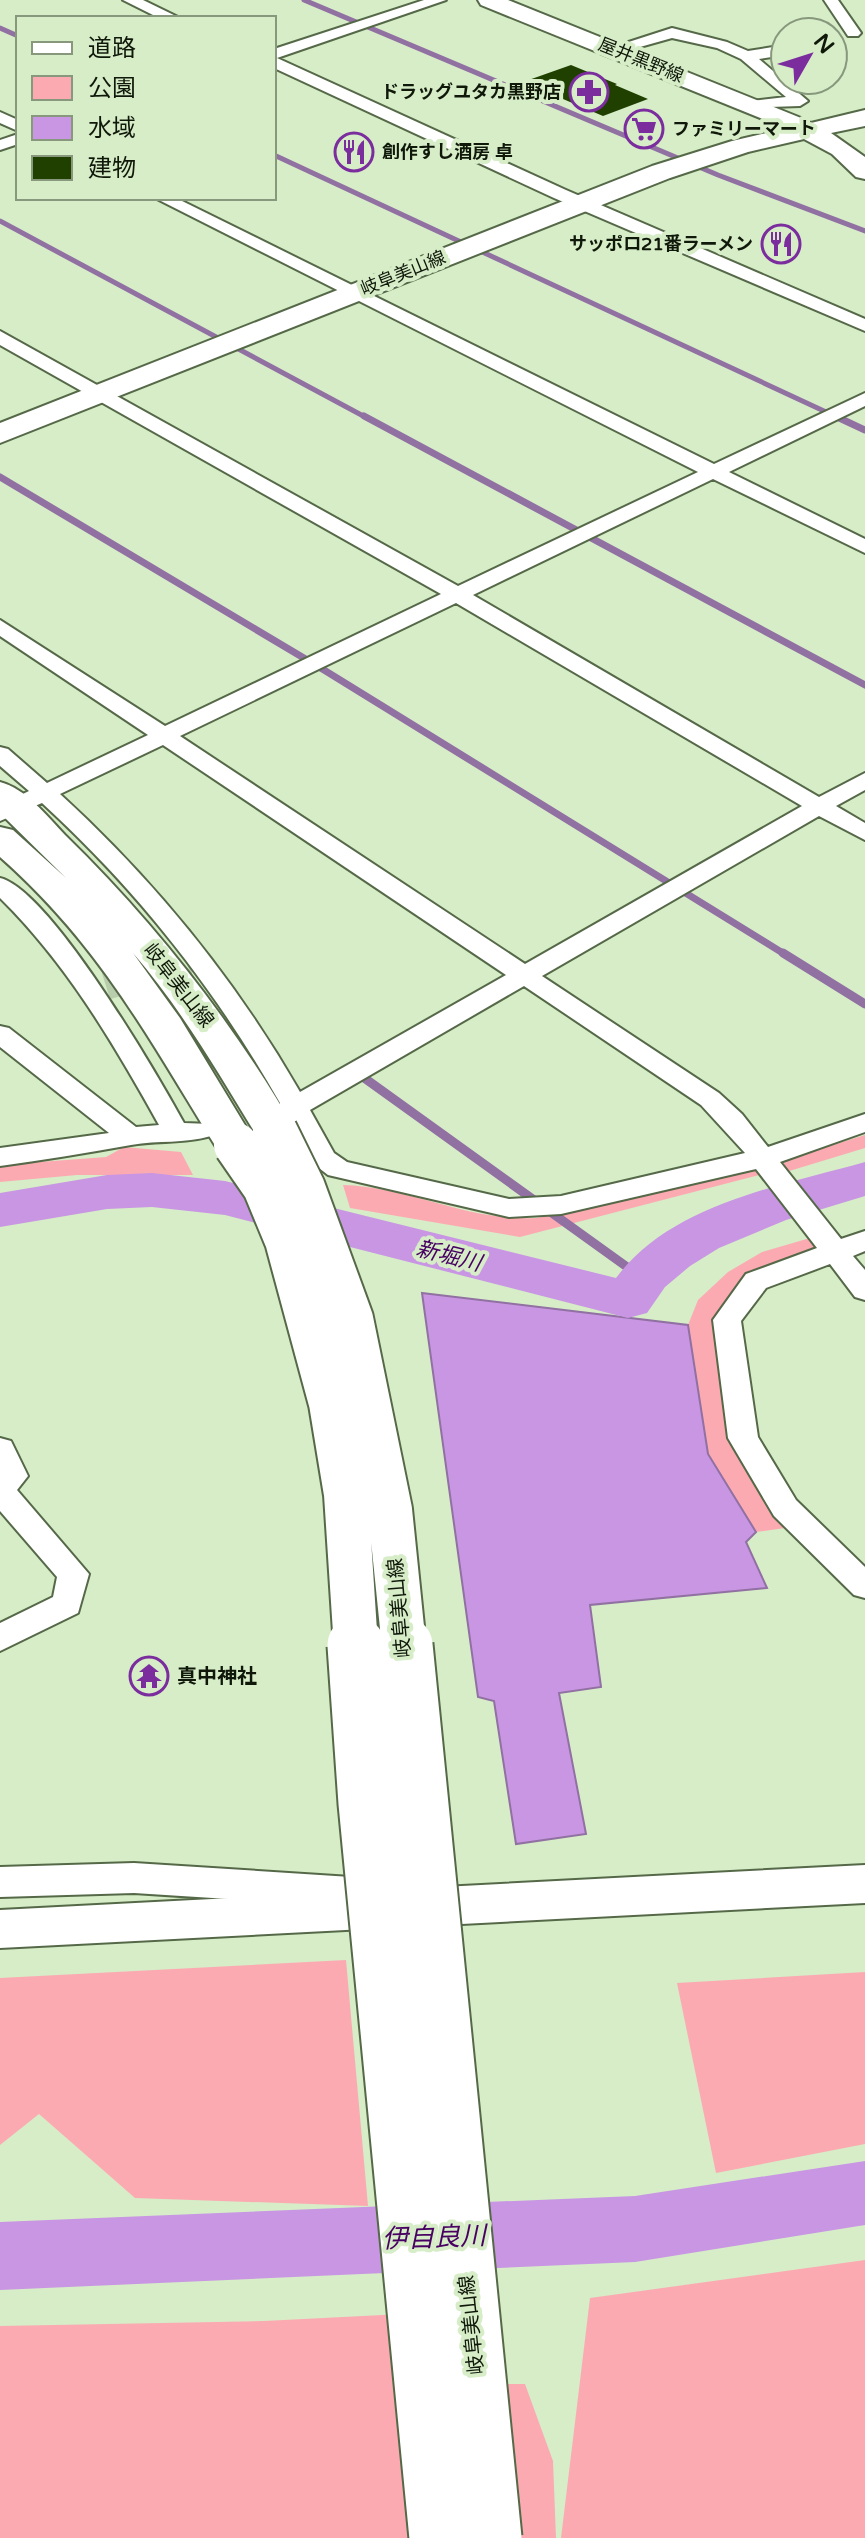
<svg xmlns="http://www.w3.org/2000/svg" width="865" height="2538" viewBox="0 0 865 2538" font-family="'Varela Round','Noto Sans JP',sans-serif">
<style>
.green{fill:#fcaab2}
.water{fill:#c896e3;stroke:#9170a2;stroke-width:2}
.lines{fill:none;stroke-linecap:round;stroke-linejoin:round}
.stream-far2{stroke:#9170a2;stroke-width:5}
.stream-far1{stroke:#9170a2;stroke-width:7}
.stream{stroke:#9170a2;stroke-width:9}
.river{fill:#c896e3;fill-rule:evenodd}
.building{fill:#204000}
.minor-tunnel{stroke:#b8cdac;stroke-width:28;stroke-dasharray:28 14;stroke-linecap:butt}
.minor-casing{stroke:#556948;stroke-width:4}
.tertiary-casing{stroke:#556948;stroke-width:4}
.secondary-casing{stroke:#556948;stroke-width:4}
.primary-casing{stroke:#556948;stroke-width:4}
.minor{fill:#fff;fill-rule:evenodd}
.tertiary{fill:#fff;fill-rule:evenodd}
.secondary{fill:#fff;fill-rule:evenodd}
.primary{fill:#fff;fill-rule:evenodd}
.primary-bridge-far1-casing{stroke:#556948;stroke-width:48;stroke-linecap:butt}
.primary-bridge-casing{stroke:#556948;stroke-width:61;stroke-linecap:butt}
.primary-bridge-far1{stroke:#fff;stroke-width:44}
.primary-bridge{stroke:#fff;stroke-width:57}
.labels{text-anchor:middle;stroke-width:8;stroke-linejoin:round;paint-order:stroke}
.far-street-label{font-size:18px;fill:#10180a;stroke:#d6edc8}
.far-poi-label{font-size:18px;font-weight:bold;fill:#10180a;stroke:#d6edc8;text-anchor:end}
.street-label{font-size:20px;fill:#10180a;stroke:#d6edc8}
.poi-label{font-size:20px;font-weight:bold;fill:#10180a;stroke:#d6edc8;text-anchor:start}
.water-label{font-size:22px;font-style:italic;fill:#480062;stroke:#d6edc8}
.near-water-label{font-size:26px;font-style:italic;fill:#480062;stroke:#d6edc8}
</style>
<rect width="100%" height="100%" fill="#d6edc8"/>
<!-- green -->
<path class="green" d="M865,1135V1148L786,1172L781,1165L791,1158Z
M124,1147L181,1152L193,1175H77L0,1182V1165L106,1157Z
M756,1167L763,1174L520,1237L350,1208L343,1185C410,1187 469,1222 537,1218Z
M810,1238L816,1249C775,1267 720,1281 716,1332L740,1461L768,1494L785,1528L756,1532L708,1454L688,1325L698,1300L728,1272L762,1252Z
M346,1960L368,2206L135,2198L39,2114L0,2145V1978Z
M865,1972V2144L716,2173L677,1983Z
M865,2260V2538H561L590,2298Z
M422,2313L416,2384H525L553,2461L556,2538H0V2326L264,2321Z"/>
<!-- water -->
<path class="water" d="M422,1293L688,1325L708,1454L756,1532L746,1542L767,1588L590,1605L601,1687L559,1693L586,1834L516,1844L494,1701L478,1697Z"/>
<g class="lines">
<!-- stream-far2 -->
<path class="stream-far2" d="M304,0L718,175L865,231
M0,28L18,36
M274,155L839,418
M0,221L367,418"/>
<!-- stream-far1 -->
<path class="stream-far1" d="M364,416L865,685
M835,416L865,430
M0,477L324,670L786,955"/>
<!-- stream -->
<path class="stream" d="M783,953L865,1004
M356,1072L641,1277"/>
<!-- river -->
<path class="river" d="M865,1162V1196L786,1220L719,1248L690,1266L665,1287L647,1313L628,1318L225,1215L152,1207L107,1209L0,1227V1193L107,1175L152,1173L225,1181L616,1278C671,1204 780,1186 865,1162Z
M865,2161V2225L635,2262L0,2290V2222L635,2196Z"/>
</g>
<!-- building -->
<path class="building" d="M571,65L617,84L615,85L648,99L603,116L523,82Z"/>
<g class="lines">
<!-- minor-tunnel -->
<path class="minor-tunnel" d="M106,986L188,960"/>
<defs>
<path id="minor" d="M123,0H143L180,18H159Z
M424,0H446L277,58L566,190L865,319V331L554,198L274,68V49Z
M824,0H838L861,33L858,36H848Z
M672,28L727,42L748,51L785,45V55L759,59L808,101L800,106L744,108V102L786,97L741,59L717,48L672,38L615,54L607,49Z
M0,112L18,120V131L0,123Z
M18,134V144L0,150V140Z
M155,198H176L714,464L865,393V406L729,472L865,539V553L713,479L473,595L819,797L865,773V790L836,806L865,823V840L819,816L542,976L719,1093L742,1114L768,1147L865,1114V1132L780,1162L841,1239L865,1231V1251L853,1256L865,1270V1300L855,1297L830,1264L766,1288L741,1321L758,1437L796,1500L865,1567V1598L854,1595L774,1516L728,1438L713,1320L746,1274L817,1248L756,1169L561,1214L509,1217L328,1175L315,1165L288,1117L278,1109L280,1103C215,989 139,892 42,803L0,821V805L29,791L0,766V747L8,749L47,783L148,735L0,636V620L165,726L441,594L0,345V331L458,586L698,472ZM456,603L802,806L525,964L180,736ZM163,745L506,975L300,1092C235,979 156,882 60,794ZM524,986L701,1105L745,1153L561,1196L509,1199L347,1162L334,1153L310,1110Z
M0,878C50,890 157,1074 184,1123L211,1124L215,1130L211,1136C184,1144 159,1140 131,1145C87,1153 44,1160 0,1166V1148L109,1133L0,1047V1026L9,1028L136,1127L159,1125C114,1044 67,964 0,898Z
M0,1438L11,1441L28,1476L17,1490L89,1574L78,1613L0,1651V1623L53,1597L57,1577L0,1511Z
M134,1863L351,1877L363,1882L368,1892L363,1902L351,1907L134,1893L0,1897V1867Z"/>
<path id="tertiary" d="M865,1865V1903L0,1948V1910Z"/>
<path id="secondary" d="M478,0H508L801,118L805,123L801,128H785L481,5Z"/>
<path id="primary" d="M865,110V126L831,133L865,157V179L856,177L832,154L804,139L748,152L670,178L0,443V423L652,166L732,141L784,129L781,124L785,119L794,116L811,123Z
M0,782C25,788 47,816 65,835C156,924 232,1021 296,1131L290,1141L275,1145L260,1141C220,1076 183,1011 133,953L180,1018L257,1145L251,1155L236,1159L221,1155C151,1043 102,947 0,857V827L13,830L66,878L0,813Z"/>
</defs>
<!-- minor casing -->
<use href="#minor" class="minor-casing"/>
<!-- tertiary casing -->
<use href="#tertiary" class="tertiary-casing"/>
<!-- secondary casing -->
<use href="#secondary" class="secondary-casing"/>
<!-- primary casing -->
<use href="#primary" class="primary-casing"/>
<!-- minor -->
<use href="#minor" class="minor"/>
<!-- tertiary -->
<use href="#tertiary" class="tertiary"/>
<!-- secondary -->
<use href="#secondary" class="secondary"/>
<!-- primary -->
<use href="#primary" class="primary"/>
<defs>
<path id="primary-bridge-far1" d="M275,1131L303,1188L351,1319L390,1510L404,1647
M236,1145L265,1187L287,1240L331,1403L346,1494L356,1647"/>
<path id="primary-bridge" d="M356,1645L367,1803L438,2538
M404,1645L493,2538"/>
</defs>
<!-- primary-bridge-far1 casing -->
<use href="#primary-bridge-far1" class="primary-bridge-far1-casing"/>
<!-- primary-bridge casing -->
<use href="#primary-bridge" class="primary-bridge-casing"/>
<!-- primary-bridge-far1 -->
<use href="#primary-bridge-far1" class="primary-bridge-far1"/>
<!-- primary-bridge -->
<use href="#primary-bridge" class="primary-bridge"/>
</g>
<!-- icons -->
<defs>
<symbol id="pharmacy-ring" viewBox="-11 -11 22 22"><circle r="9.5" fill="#d6edc8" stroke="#7b2d9e" stroke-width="1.5"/><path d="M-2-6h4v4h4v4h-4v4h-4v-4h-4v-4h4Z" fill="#7b2d9e"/></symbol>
<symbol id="supermarket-ring" viewBox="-11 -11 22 22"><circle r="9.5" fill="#d6edc8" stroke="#7b2d9e" stroke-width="1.5"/><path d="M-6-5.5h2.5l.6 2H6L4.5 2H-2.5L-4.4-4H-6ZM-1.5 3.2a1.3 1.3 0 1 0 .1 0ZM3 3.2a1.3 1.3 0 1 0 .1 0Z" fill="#7b2d9e"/></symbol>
<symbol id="restaurant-ring" viewBox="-11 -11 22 22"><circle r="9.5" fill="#d6edc8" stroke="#7b2d9e" stroke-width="1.5"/><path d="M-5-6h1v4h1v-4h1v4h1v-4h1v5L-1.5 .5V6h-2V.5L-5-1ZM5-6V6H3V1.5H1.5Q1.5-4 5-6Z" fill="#7b2d9e"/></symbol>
<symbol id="temple-ring" viewBox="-11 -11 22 22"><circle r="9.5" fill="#d6edc8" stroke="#7b2d9e" stroke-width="1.5"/><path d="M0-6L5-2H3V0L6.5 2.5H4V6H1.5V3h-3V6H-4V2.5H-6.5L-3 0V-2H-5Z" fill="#7b2d9e"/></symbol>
</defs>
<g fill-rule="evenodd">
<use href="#pharmacy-ring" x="567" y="70" width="44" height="44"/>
<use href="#supermarket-ring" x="622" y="107" width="44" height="44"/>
<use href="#restaurant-ring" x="332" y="130" width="44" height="44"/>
<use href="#restaurant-ring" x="759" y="222" width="44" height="44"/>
<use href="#temple-ring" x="127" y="1654" width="44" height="44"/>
</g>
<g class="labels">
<!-- far-street labels -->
<g class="far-street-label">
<text transform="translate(641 60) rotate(22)" y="6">屋井黒野線</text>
<text transform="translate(403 273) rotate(-22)" y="6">岐阜美山線</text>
</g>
<!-- far-poi labels -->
<g class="far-poi-label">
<text x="561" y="98">ドラッグユタカ黒野店</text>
<text x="672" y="135" text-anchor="start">ファミリーマート</text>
<text x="382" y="158" text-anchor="start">創作すし酒房 卓</text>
<text x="753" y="250">サッポロ21番ラーメン</text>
</g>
<!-- street labels -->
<g class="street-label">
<text transform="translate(179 985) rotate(52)" y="7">岐阜美山線</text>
<text transform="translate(399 1608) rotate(-95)" y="7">岐阜美山線</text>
<text transform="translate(471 2325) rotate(-96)" y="7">岐阜美山線</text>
</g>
<!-- poi labels -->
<g class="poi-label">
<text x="177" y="1683">真中神社</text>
</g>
<!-- water labels -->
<g class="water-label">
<text transform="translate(449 1255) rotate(14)" y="8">新堀川</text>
</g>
<!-- near-water labels -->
<g class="near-water-label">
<text transform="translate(434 2237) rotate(-2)" y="9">伊自良川</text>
</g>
</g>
<!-- legend -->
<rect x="16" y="16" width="260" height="184" fill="#d6edc8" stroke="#87987c" stroke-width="2"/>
<rect x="32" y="42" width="40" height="12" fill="#ffffff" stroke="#87987c" stroke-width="2"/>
<text x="88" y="56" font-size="24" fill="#10180a">道路</text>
<rect x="32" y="76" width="40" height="24" fill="#fcaab2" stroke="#87987c" stroke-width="2"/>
<text x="88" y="96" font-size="24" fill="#10180a">公園</text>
<rect x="32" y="116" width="40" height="24" fill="#c896e3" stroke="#87987c" stroke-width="2"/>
<text x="88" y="136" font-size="24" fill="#10180a">水域</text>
<rect x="32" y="156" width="40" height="24" fill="#204000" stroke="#87987c" stroke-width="2"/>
<text x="88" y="176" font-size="24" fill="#10180a">建物</text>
<!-- north arrow -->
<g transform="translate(809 56) rotate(51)"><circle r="38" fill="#d6edc8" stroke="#87987c" stroke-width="2"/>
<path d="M0-6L14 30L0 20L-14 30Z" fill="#7b2d9e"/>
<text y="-12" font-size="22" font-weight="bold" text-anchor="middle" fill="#10180a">N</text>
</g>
</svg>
